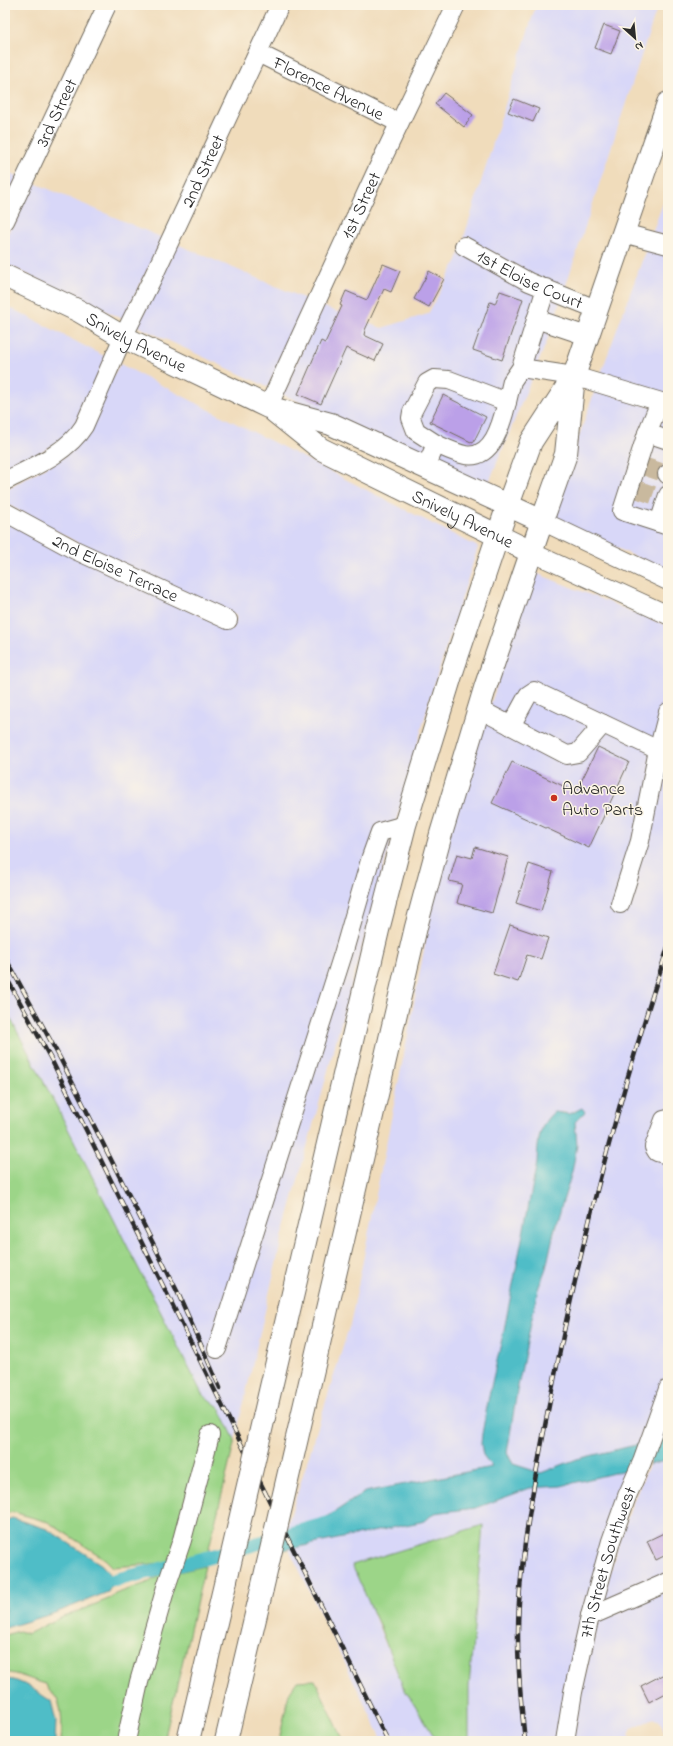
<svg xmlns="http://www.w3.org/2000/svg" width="673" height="1746" viewBox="0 0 673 1746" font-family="'Indie Flower',sans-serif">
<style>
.built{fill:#d8d7f8}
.green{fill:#9cd588;stroke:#64805a}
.water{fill:#4fbdc7;stroke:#3d7479}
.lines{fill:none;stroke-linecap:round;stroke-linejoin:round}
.canal{stroke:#4fbdc7;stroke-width:14}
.building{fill:#bba0e8}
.minor-tunnel{stroke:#c9b99e;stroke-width:18;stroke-dasharray:18 9;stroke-linecap:butt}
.minor-casing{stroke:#70695d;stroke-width:20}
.major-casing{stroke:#70695d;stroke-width:24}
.highway-casing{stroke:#70695d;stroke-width:24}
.minor{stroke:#fff;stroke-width:18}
.major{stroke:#fff;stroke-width:22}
.highway{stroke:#fff;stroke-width:22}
.rail-casing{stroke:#2b2b2b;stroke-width:4.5}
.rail{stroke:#fcf5e5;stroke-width:3;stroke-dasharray:9;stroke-linecap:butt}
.highway-bridge-casing{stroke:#70695d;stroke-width:24;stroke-linecap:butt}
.highway-bridge{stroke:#fff;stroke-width:22}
.poi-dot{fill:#c8321e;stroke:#fcf5e5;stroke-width:1.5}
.labels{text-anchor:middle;stroke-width:3;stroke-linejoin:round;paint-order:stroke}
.street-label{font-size:18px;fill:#2b2b2b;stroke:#fcf5e5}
.poi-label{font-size:18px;fill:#2b2b2b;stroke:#fcf5e5;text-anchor:start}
</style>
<rect width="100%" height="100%" fill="#fcf5e5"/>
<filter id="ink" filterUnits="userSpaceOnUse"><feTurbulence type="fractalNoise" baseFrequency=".025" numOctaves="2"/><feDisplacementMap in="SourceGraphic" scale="8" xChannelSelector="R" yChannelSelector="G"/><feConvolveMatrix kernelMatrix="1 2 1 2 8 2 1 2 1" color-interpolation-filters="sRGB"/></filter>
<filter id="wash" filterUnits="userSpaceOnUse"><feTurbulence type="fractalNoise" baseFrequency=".012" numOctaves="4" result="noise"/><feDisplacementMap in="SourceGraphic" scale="16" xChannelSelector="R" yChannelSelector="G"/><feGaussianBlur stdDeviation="0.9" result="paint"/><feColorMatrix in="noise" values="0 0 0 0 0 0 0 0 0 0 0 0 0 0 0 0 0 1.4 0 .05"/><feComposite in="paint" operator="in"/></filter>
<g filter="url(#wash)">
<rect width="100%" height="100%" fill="#f0dcbb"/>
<!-- built -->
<path class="built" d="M536,5H658L565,288L532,275L464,237Z
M5,171L18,176L5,203Z
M32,182L163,238L123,319L5,264V239Z
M668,190V237L652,233Z
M177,244L308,300L268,387L137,326Z
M647,247L668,253V396L600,376Z
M460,251L560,302L547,341L487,487L282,394L322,306L349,317L382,328L428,314L457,260Z
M5,305L106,357L72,431L56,444L5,472Z
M120,364L478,547L431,695L282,1238L235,1440L219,1407L202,1395L60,1113L5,1008V521L164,599L232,630L237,616L78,543L5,503V490L64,457Z
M595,390L668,412V572L551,517Z
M533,572L668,626V1368L640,1444L577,1459L541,1473L512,1464L507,1453L517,1391L538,1289L546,1268L561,1205L575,1122L582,1116L576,1110L570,1114L563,1112L539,1135L537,1163L504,1330L489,1396L482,1434L481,1444L483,1455L492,1467L365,1492L304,1532L284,1536L351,1321L409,1029L429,923L430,904L448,838Z
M668,1460V1573L602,1602L618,1545L634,1500L649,1465Z
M630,1469L584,1610L581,1611L583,1616L558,1741H469V1686L372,1611L403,1687L437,1741H383L289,1549L425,1521L434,1513L476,1508L530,1488L561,1486Z
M668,1590V1741H655L663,1737L665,1733L660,1721L654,1718L632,1728L629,1735L632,1741H573L575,1721L597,1622Z"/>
<!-- green -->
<path class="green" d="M5,1008L60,1113L202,1394L219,1407L235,1440L208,1552L163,1563L113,1567L105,1559L48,1522L13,1512L5,1513Z
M483,1525L469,1686V1741H437L403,1687L379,1625L352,1565Z
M205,1566L164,1741H61C62,1728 63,1711 57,1699C53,1692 48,1693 46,1684C33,1681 17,1672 5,1673V1635L19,1631L28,1634L53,1621L111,1598L115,1594L147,1583L160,1576Z
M315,1680L344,1741H279L289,1693L297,1681Z"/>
<!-- water -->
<path class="water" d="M582,1108L585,1112L575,1122L577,1145L572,1172L555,1227L546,1268L538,1289L517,1391L507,1453L513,1464L541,1473L577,1459L640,1444L630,1469L561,1486L530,1488L476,1508L434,1513L425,1521L279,1551L282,1537L304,1532L365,1492L492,1467L483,1455L481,1444L482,1434L489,1396L504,1330L537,1163C538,1144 538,1125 554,1112L570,1114Z
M668,1438V1460L649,1465L657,1440Z
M12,1518L47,1529L102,1565L115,1580L108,1592L55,1613L5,1628V1521Z
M5,1679C22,1679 38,1693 51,1701L56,1721L55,1741H5Z"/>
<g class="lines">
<!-- canal -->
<path class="canal" d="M115,1580L199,1560L329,1523"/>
</g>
<g id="blocks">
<!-- building -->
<path class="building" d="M604,25L620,31L611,54L595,48Z
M444,93L473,115L464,127L435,104Z
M514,99L539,109L533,122L508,112Z
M383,264L400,271L391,292L384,289L365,330L364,335L383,344L375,361L346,348L321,404L298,394L321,341L325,343L342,306L340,305L346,291L367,300Z
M429,271L444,279L429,307L414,299Z
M500,291L523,299L502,360L473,350L490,302L495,304Z
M443,395L486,417L473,443L430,422Z
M598,747L629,762L589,848L492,803L512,762L576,792Z
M475,847L508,857L492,913L457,903L462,884L449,881L457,854L472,858Z
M529,864L553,872L541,911L516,903Z
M510,925L548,938L541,959L527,955L518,982L493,974Z
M668,1531V1554L656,1560L647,1541Z
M668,1672V1692L649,1702L641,1686Z"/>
</g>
</g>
<g filter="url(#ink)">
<use href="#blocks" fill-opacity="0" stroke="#70695d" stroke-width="1"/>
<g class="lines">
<!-- minor-tunnel -->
<path class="minor-tunnel" d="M643,466L667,474
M636,489L659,497"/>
<defs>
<g id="minor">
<path id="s1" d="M258,53L399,123"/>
<path id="s2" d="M5,221L107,5"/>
<path d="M623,233L668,245"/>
<path id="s3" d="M464,246L529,282L596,309"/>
<path d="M536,319L587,336"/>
<path d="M521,368L574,376L668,404"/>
<path d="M660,402L647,433L668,440"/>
<path id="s4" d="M268,407L376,172L456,5"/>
<path d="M647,433L622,511L659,523"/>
<path d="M436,444C445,448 455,453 465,455C493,460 502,422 507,402"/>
<path d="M426,467L436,444L416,431L411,418L412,412L427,383L434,379L449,380L507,402L512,381L521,368L546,288"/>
<path d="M667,474L668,475"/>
<path id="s5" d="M5,481C33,467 67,453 84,426L123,337L153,277L280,5"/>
<path d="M668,495L659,523L668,526"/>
<path id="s6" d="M5,512L75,550L228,620"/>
<path d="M542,521L668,581"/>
<path d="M531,552L668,615"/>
<path d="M479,709L567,755L578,753L603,724"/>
<path d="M511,726L528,695L534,691L658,750"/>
<path d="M620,904L640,841L657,755L668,712"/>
<path d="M668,1119L664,1120L654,1147L657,1152L668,1155"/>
<path d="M217,1349L343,954L371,857L380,832L405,825"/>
<path d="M590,1616L668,1582"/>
<path d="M126,1741L139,1682L166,1587L182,1540L210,1435"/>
<path id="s7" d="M565,1741L573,1692L590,1616L611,1541L627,1496L642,1462L668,1389"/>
</g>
<g id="major">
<path id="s8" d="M5,276L79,311L123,337L268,407L331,424L542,521"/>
<path id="s9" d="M275,412L321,449L531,552"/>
</g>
<path id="highway" d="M264,1417L378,930L405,825L453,669L508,505L531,442L572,379
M290,1468L416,927L441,834L486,685L542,521L566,454L574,376L668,103
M188,1741L226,1580
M226,1741L262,1589"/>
</defs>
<!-- minor casing -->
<use href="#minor" class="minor-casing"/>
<!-- major casing -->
<use href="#major" class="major-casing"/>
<!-- highway casing -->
<use href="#highway" class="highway-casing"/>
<!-- minor -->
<use href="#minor" class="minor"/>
<!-- major -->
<use href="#major" class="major"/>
<!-- highway -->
<use href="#highway" class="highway"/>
<defs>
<path id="rail" d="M5,957L60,1058L177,1291L220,1388
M5,975L52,1061L388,1741
M525,1741C520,1695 516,1649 519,1602C524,1529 539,1457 553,1385C582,1236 621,1090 668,947"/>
</defs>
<!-- rail casing -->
<use href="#rail" class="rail-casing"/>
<!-- rail -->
<use href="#rail" class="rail"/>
<defs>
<path id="highway-bridge" d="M226,1580L264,1417
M262,1589L290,1468"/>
</defs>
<!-- highway-bridge casing -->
<use href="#highway-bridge" class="highway-bridge-casing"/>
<!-- highway-bridge -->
<use href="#highway-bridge" class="highway-bridge"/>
</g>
</g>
<!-- markers -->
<circle class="poi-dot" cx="554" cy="798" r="4"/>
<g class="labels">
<!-- street labels -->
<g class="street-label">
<text dy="6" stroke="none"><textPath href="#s1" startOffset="79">Florence Avenue</textPath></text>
<text dy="6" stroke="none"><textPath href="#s2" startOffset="120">3rd Street</textPath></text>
<text dy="6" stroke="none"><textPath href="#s5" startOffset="379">2nd Street</textPath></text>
<text dy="6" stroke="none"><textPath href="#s4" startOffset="222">1st Street</textPath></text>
<text dy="6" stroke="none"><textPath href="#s3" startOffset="74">1st Eloise Court</textPath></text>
<text dy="6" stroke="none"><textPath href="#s8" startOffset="147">Snively Avenue</textPath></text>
<text dy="6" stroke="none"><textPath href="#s9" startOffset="217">Snively Avenue</textPath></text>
<text dy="6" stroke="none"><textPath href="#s6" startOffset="124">2nd Eloise Terrace</textPath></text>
<text dy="6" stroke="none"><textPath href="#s7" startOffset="184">7th Street Southwest</textPath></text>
</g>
<!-- poi labels -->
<g class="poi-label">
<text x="562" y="794">Advance<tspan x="562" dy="21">Auto Parts</tspan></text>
</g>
</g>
<!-- margin -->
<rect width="673" height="1746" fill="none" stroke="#fcf5e5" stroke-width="20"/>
<!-- north arrow -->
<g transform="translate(635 38) rotate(153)" stroke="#fcf5e5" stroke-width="3" paint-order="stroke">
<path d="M0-3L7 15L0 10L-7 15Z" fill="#2b2b2b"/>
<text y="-6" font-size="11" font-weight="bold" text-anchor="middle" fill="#2b2b2b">N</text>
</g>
</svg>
